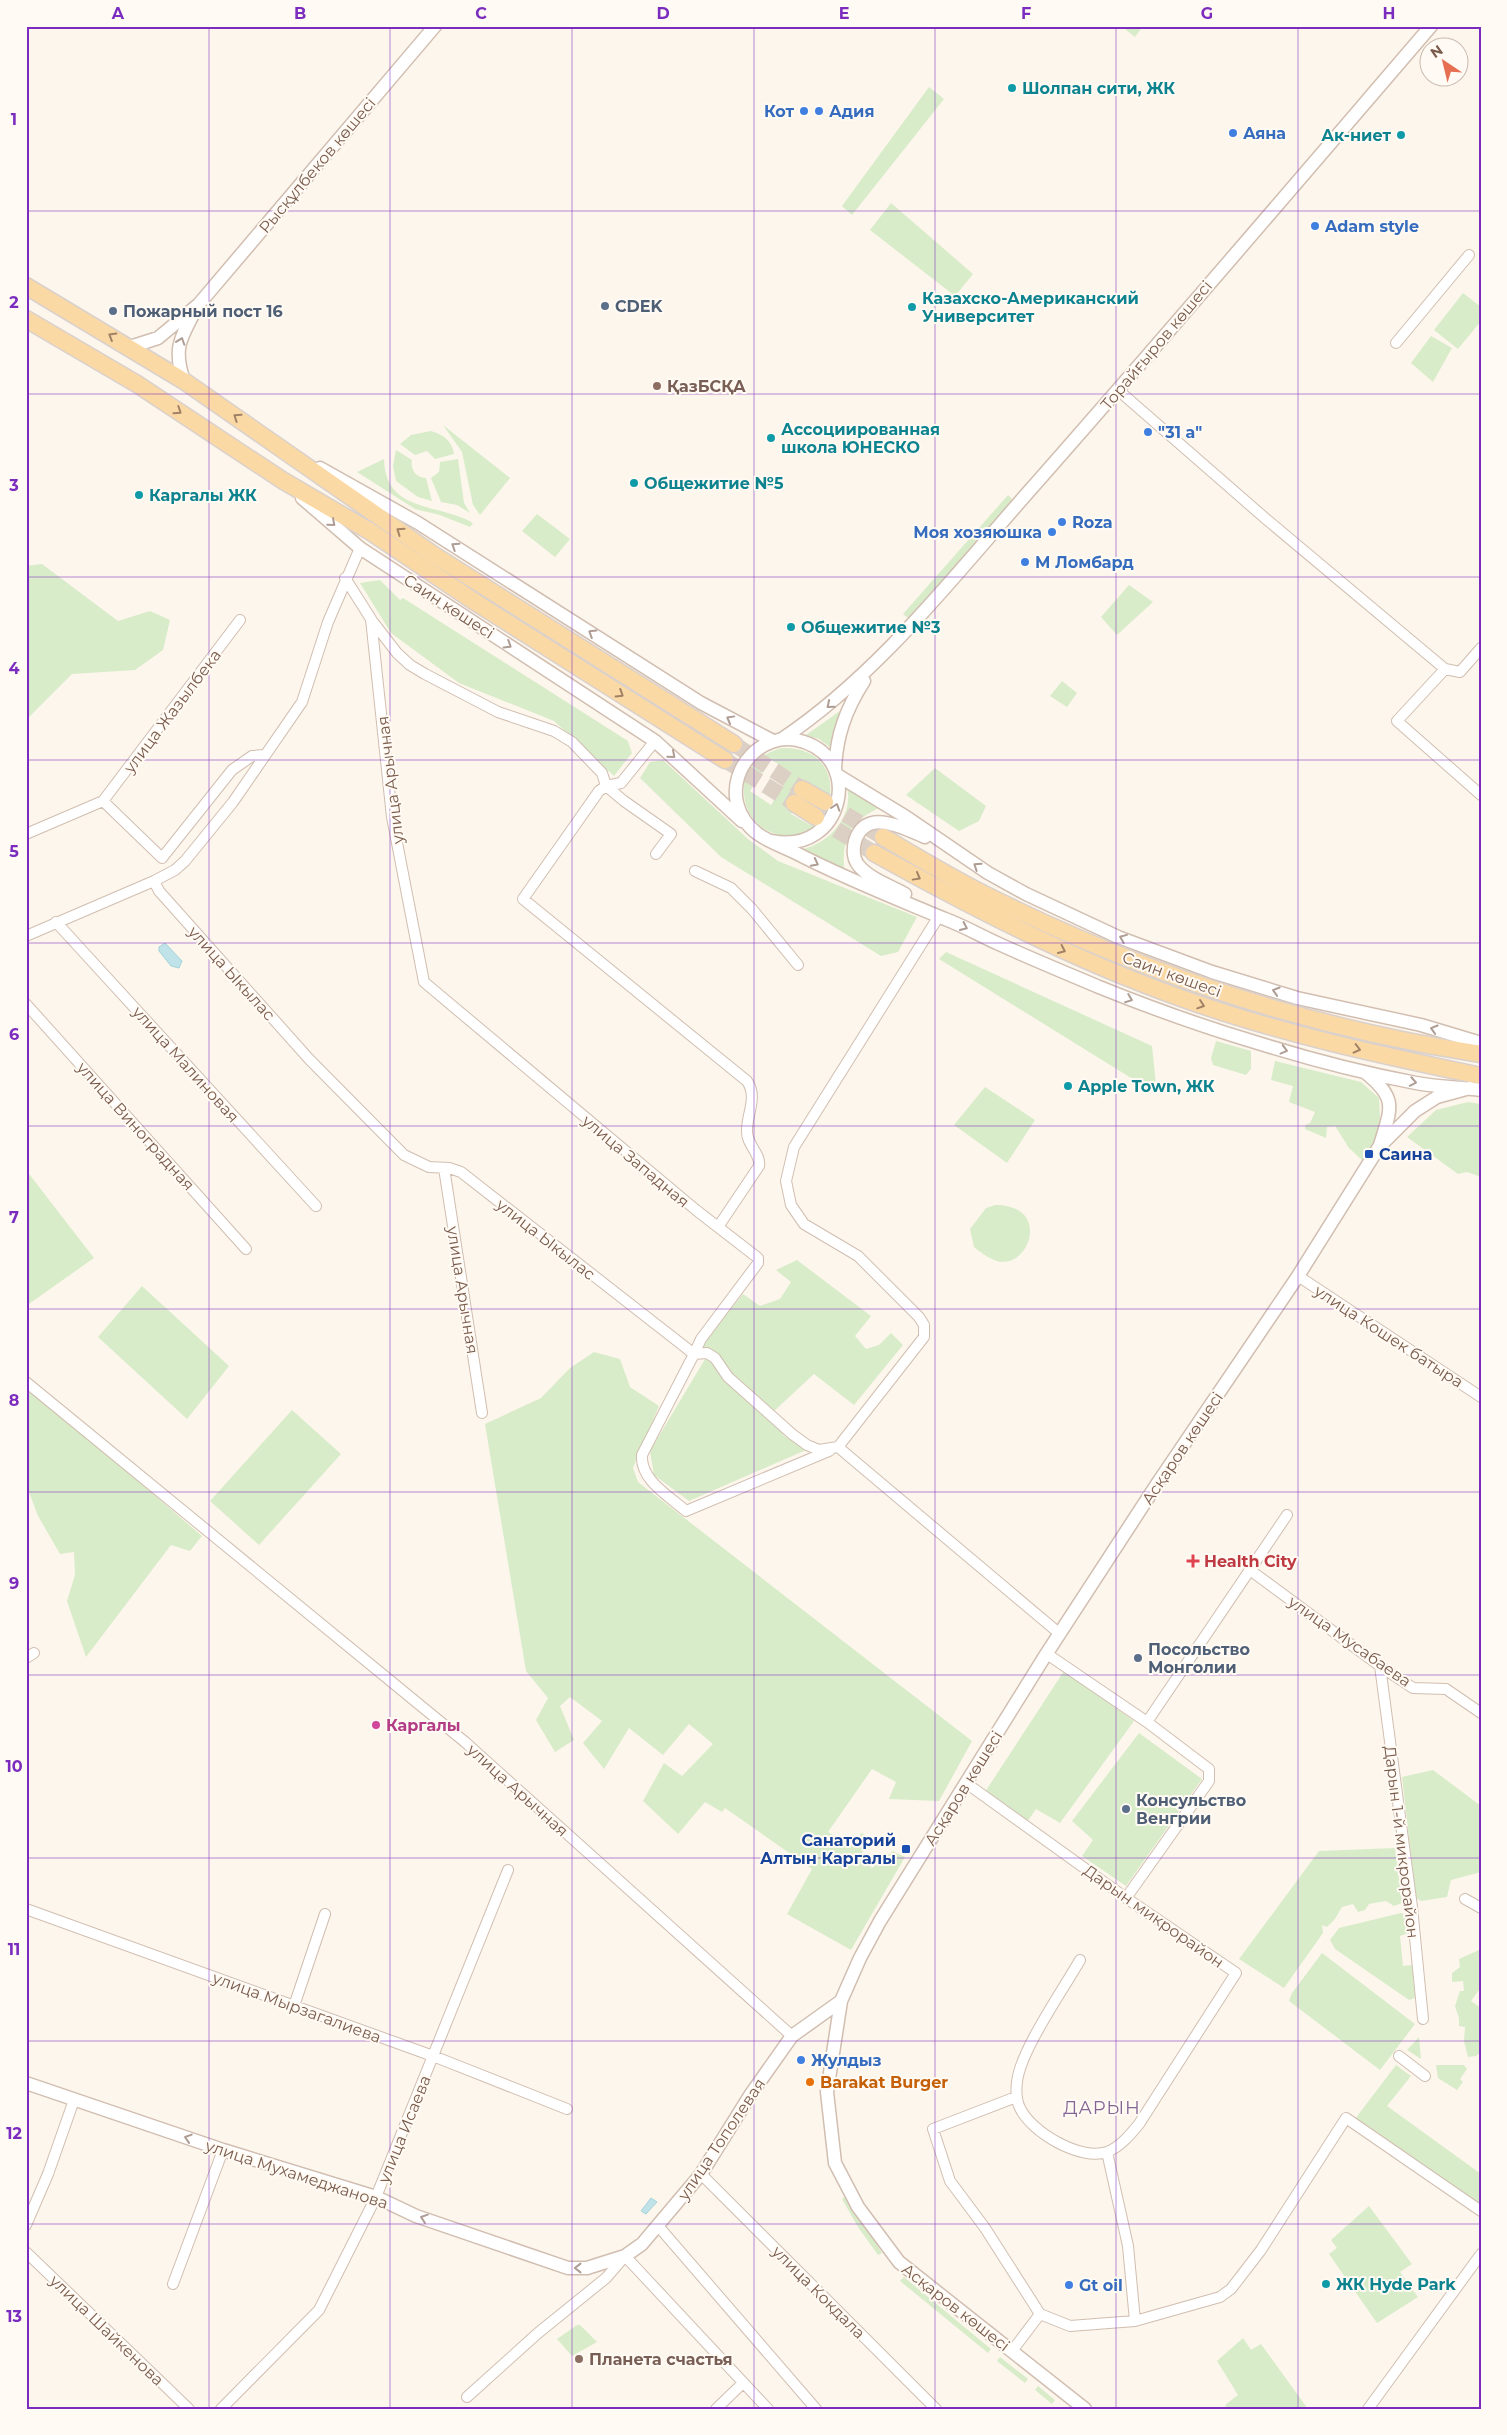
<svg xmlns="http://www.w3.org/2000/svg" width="1507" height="2435" viewBox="0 0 1507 2435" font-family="Montserrat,sans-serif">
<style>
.green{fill:#d8ecc9;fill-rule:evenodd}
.water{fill:#bfe3e8;stroke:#a5d3da}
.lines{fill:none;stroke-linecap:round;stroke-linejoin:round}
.primary-tunnel{stroke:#dcd0c4;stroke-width:16;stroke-dasharray:16 8;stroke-linecap:butt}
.minor-casing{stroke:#d1beb0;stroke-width:12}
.tertiary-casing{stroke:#d1beb0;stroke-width:15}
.primary-casing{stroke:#dad1cd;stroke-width:19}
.minor{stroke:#fff;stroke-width:10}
.tertiary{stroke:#fff;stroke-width:12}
.primary{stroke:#fbd9a5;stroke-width:16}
.oneway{stroke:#a18267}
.oneway2{stroke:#af9d94}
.grid{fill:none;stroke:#7b2cbf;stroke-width:1;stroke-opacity:0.55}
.culture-dot{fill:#0f9aa8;stroke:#fffaf3;stroke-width:2}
.shop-dot{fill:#3f7fe0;stroke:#fffaf3;stroke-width:2}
.service-dot{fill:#5c6f8a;stroke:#fffaf3;stroke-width:2}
.education-dot{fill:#8d6e63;stroke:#fffaf3;stroke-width:2}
.transit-dot{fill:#1a4fb4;stroke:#fffaf3;stroke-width:2}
.health-dot{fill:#e0444e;stroke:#fffaf3;stroke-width:2}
.hotel-dot{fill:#d1479c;stroke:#fffaf3;stroke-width:2}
.food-dot{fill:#e8710a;stroke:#fffaf3;stroke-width:2}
.labels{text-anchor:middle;stroke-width:4;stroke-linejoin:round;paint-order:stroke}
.culture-label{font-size:16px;font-weight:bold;fill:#0d838f;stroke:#fffaf3;text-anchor:start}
.shop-label{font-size:16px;font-weight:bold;fill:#366cbe;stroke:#fffaf3;text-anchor:start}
.street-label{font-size:16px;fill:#7a5c4d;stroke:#fffaf3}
.service-label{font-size:16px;font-weight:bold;fill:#4e5e75;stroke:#fffaf3;text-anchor:start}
.education-label{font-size:16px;font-weight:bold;fill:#785e54;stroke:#fffaf3;text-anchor:start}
.transit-label{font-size:16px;font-weight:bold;fill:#164399;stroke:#fffaf3;text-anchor:start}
.health-label{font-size:16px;font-weight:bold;fill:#be3a42;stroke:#fffaf3;text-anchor:start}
.hotel-label{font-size:16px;font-weight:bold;fill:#b23c85;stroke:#fffaf3;text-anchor:start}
.food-label{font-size:16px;font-weight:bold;fill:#c56008;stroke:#fffaf3;text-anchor:start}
.neighbourhood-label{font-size:18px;letter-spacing:1px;fill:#846695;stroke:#fffaf3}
.neatline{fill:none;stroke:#7b2cbf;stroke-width:2}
.grid-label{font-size:16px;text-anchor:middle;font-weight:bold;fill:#7b2cbf}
</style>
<rect width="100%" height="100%" fill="#fdf6ec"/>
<!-- green -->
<path class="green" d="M1121,26H1143L1135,37Z
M929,87L944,99L852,215L842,206Z
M891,203L973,274L955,296L870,230Z
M1463,293L1481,307V321L1458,349L1434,330Z
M1431,336L1452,348L1433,382L1411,363Z
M443,425L510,478L480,515L473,505L462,452Z
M431,431C443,435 452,440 454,454L435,459L427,451L415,455L400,444L411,435Z
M396,450L412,460C410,469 416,478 426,478L432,501L418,497L396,481L393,466Z
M384,459C385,513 439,503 473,523L470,527L440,515L415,509L357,472Z
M458,459L464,503L470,513L457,505L441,502L431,478L439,472L440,462Z
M1008,495L1014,501L908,618L903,614Z
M537,514L570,539L555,557L522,531Z
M42,564L118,621L150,611L170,620L163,650L135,670L72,674L26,720V566Z
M380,580L400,600L403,598L628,741L632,753L614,776L554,721L459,683L391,633L360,583Z
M1129,585L1153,602L1117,635L1101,617Z
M1062,681L1077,693L1067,707L1050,696Z
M840,711L835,730L834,750L819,739L806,735Z
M781,748C863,745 832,862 768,831C754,824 745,810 744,794C741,770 760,754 781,748ZM770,759L791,772L771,805L750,791ZM809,784L828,796L810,825L791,814Z
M663,760L748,839L778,861L917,917L898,952L881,956L721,857L640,778L650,762Z
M935,768L986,806L979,821L959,831L906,795Z
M846,784L879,808C848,823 843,836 844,870L803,849C831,843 856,813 846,784Z
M946,952L1152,1046L1157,1094L939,959Z
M1216,1041L1251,1051V1069L1246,1075L1213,1065L1211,1058Z
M1275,1061L1361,1082L1379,1098C1381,1127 1381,1138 1364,1162L1349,1148L1335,1126L1327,1127L1326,1138L1305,1129V1125L1310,1123L1315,1112L1289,1102L1293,1086L1271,1080Z
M985,1087L1035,1120L1007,1163L954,1125Z
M1468,1102L1481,1104V1177L1467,1172L1458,1174L1407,1137L1436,1110Z
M26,1170L94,1258L26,1306Z
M995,1205C1054,1205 1028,1274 994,1260C987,1257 980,1252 974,1247L970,1229L986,1208Z
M797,1260L871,1316L855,1336L866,1349L879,1345L891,1333L903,1345L854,1405L814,1374L773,1412L787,1427L783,1435L806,1450L689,1501L654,1475L650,1451L705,1359L703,1343L743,1294L760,1306L780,1299L791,1282L776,1270Z
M142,1286L229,1366L187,1419L98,1337Z
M594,1352L620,1359L630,1387L659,1406L633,1468L638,1482L972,1741L939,1801L889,1799L896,1782L872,1769L828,1832L849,1844L862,1833L867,1837L861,1857L872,1868L893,1851L905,1857L851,1950L787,1914L812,1869L725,1808L722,1812L705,1802L678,1834L643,1801L664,1763L682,1776L713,1744L689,1724L663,1755L629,1728L604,1769L583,1743L602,1721L570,1697L560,1706L574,1740L555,1752L536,1720L548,1698L526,1671L485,1424L541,1398L570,1368Z
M26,1385L202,1536L190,1551L171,1545L86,1657L67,1601L75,1575L74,1552L60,1554L38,1516L26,1484Z
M292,1410L341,1454L259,1545L210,1501Z
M1064,1671L1134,1721L1060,1823L1036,1809L1027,1822L985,1792Z
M1139,1733L1202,1779L1126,1886L1082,1856L1093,1840L1072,1821Z
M1433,1770L1481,1806V1872L1451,1880L1447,1897L1421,1901L1416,1898L1402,1777Z
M1395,1848L1402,1903L1394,1906L1386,1901L1369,1904L1365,1910L1358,1912L1353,1904L1342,1907L1335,1919L1327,1927L1322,1925L1323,1933L1284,1988L1239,1959L1319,1851Z
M1401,1913L1407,1915L1409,1933L1400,1936L1403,1966L1412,1965L1415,1998L1409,2000L1335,1949L1330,1940L1339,1928Z
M1481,1949V1987L1471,2001L1481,2008V2052L1476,2056L1468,2057L1464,2041L1465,2027L1459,2026V2018L1455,2006L1460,1991H1464L1463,1981L1452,1982V1973L1460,1967L1459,1959Z
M1322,1953L1415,2024L1380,2070L1289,2001L1292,1993Z
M1419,2037L1421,2059L1407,2050Z
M1396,2065L1411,2076L1387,2106L1481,2174V2206L1355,2119Z
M1436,2065H1464L1467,2069L1460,2079L1463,2082L1457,2090L1438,2078Z
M846,2196L882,2253L878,2255L858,2227L842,2199Z
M1369,2206L1412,2264L1400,2272L1418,2297L1377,2323L1329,2254L1337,2248L1331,2240Z
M904,2277L991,2349L988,2353L900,2281Z
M577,2325H580L597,2342L572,2356L557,2339Z
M1243,2338L1251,2350L1261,2344L1308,2409H1228L1225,2405L1238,2395L1217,2361Z
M1000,2357L1028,2379L1025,2383L997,2361Z
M1038,2386L1055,2400L1052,2404L1035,2390Z"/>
<!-- water -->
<path class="water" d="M165,943L182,961L179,968L171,966L159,951V947Z
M651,2198L657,2202L646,2214L641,2211Z"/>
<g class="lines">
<!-- primary-tunnel -->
<path class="primary-tunnel" d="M734,744L802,789
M725,760L794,803
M825,802L883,837
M816,817L874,853"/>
<defs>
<path id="minor" d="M1396,343L1469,255
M1118,390L1266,519L1445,669L1460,672L1481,648
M345,578L371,619L392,817L424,982L696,1210L758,1258V1263L701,1339L694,1354L707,1353L715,1358L728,1377L792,1434L807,1445L819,1450L838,1447L924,1337V1325L919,1317L858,1256L804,1224L791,1205L786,1181L794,1147L939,916
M373,622L397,653L410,665L425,674L498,712L554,731L572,742L602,773L606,786L624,801L671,834L656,854
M1445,669L1397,721L1481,795
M655,741L621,783L606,786L599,791L523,899L747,1081C758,1097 747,1113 747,1130C746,1145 761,1153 759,1166L718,1227
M103,801L162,858L232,770L252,756L265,755
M26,834L103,801L240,620
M695,871L731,888L752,909L798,965
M154,881L159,891L309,1059L404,1155L429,1167L449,1168L461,1172L694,1354L642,1455C640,1480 669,1496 686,1511L829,1451
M56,922L316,1206
M26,936L154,881L175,870L185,861L233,802L302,702L328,622L360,548
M26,1004L246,1249
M444,1168L482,1413
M1298,1276L1481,1397
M26,1382L465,1742L792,2036
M838,1447L1060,1634
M1250,1570L1380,1666L1413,1688L1446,1689L1481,1713
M1047,1654L1147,1722L1209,1769V1781L1126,1898
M26,1658L34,1653
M1380,1666L1412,1907L1423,2019
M1147,1722L1287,1515
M966,1783L1126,1898L1236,1973L1139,2124C1130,2135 1120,2147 1107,2152C1080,2161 1031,2132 1020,2108C1016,2100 1016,2090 1017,2082C1020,2051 1063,1990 1080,1960
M1465,1899L1481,1908
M26,1909L433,2056L567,2109
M294,2006L325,1914
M1399,2056L1425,2076
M1016,2097L933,2129L950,2181L985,2228L1040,2314L1070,2326L1135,2321L1220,2297L1231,2289L1261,2250L1346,2118L1481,2211
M1107,2152L1128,2246L1135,2321
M701,2174L936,2409
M26,2225L48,2174L74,2100
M659,2227L816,2409
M26,2252L189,2409
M173,2284L223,2150
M1012,2351L1040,2314
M467,2397L538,2333L606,2278L625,2256L768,2409
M221,2409L319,2310L376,2197L508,1870
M716,2409L743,2383
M1368,2409L1481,2254"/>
<path id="tertiary" d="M130,347L158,338L199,304L435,26
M184,381C173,349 180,339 195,311
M320,468L418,523L701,703L773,741
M302,498L360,548L655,741L742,821
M782,739C879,674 954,576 1031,489C1166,336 1298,181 1431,26
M835,770C836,736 846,709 864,681
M837,775L906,817L988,873L1026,894L1118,937L1212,972L1297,998L1421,1025L1481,1043
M772,841C844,856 866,755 797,740C762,733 729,767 737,803C740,815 747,826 758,834C769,842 784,847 796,853C844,878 895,898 945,919C964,926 981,936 999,944C1032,959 1066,973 1099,987C1151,1008 1204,1027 1258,1043C1309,1059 1363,1073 1416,1083C1437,1087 1459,1087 1481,1090
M905,894C891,886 870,879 859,866C853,859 853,849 855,841C866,807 904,828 925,837
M1366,1073C1398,1099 1391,1108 1380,1145
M26,2083L223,2150L376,2197L416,2216L568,2268H587L625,2256L642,2244L701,2174L751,2094L792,2036L841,2001
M1085,2409L899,2262L858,2207L835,2163L827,2092L841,2001L860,1958L880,1921L1045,1656L1157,1484L1298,1276L1379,1147L1415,1111L1437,1097L1470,1088"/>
<path id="primary" d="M26,286L184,381L434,555L734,744
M26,319L137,384L282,480L371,532L475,602L725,760
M802,789L825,802
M794,803L816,817
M883,837C919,858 955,880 992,898C1147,975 1310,1028 1481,1054
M874,853C973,908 1074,960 1181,998C1278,1033 1380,1055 1481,1076"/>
</defs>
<!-- minor casing -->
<use href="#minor" class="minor-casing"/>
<!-- tertiary casing -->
<use href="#tertiary" class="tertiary-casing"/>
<!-- primary casing -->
<use href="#primary" class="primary-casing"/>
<!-- minor -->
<use href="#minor" class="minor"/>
<!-- tertiary -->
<use href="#tertiary" class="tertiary"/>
<!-- primary -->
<use href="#primary" class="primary"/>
</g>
<!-- one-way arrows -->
<defs><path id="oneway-chevron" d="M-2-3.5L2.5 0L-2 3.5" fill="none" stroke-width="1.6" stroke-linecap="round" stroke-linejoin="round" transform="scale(1.25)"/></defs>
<g class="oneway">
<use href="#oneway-chevron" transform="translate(112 336) rotate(-149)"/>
<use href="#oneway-chevron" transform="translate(178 411) rotate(33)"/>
<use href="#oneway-chevron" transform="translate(237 417) rotate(-146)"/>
<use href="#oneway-chevron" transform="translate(400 531) rotate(-145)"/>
<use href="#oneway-chevron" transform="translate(620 694) rotate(32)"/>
<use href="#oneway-chevron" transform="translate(917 877) rotate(29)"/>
<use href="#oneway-chevron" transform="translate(1062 950) rotate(25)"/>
<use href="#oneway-chevron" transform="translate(1201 1005) rotate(19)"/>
<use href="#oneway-chevron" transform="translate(1357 1049) rotate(14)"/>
</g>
<g class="oneway2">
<use href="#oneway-chevron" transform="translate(181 341) rotate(-71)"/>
<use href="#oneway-chevron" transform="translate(332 523) rotate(41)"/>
<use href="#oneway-chevron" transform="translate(455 546) rotate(-147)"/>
<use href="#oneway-chevron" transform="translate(592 633) rotate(-148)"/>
<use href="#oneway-chevron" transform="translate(508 645) rotate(32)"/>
<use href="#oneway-chevron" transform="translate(830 705) rotate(140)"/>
<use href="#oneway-chevron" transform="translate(730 719) rotate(-151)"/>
<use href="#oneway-chevron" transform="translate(672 755) rotate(41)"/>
<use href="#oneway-chevron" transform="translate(836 807) rotate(-72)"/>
<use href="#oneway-chevron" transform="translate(815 863) rotate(27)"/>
<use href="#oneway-chevron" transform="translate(977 866) rotate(-146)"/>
<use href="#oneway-chevron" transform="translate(964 927) rotate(25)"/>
<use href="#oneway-chevron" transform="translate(1123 938) rotate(-158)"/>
<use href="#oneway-chevron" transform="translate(1276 991) rotate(-163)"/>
<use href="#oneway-chevron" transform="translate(1129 999) rotate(21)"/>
<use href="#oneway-chevron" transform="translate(1434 1029) rotate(-163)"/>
<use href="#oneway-chevron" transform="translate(1284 1050) rotate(15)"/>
<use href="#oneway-chevron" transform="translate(1413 1082) rotate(11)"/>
<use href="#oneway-chevron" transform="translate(188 2138) rotate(-162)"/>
<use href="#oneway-chevron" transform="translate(424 2218) rotate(-161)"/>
<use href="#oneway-chevron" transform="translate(578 2268) rotate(-180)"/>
</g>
<!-- grid -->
<path class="grid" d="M209,26V2409M390,26V2409M572,26V2409M754,26V2409M935,26V2409M1116,26V2409M1298,26V2409M26,211H1481M26,394H1481M26,577H1481M26,760H1481M26,943H1481M26,1126H1481M26,1309H1481M26,1492H1481M26,1675H1481M26,1858H1481M26,2041H1481M26,2224H1481"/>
<!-- markers -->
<g class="culture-dot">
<circle cx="1012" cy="88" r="5"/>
<circle cx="1401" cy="135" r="5"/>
<circle cx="912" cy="307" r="5"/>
<circle cx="771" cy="438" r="5"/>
<circle cx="634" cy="483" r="5"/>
<circle cx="139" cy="495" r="5"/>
<circle cx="791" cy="627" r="5"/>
<circle cx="1068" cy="1086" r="5"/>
<circle cx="1326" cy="2284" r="5"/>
</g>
<g class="shop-dot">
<circle cx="804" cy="111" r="5"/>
<circle cx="819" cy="111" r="5"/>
<circle cx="1233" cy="133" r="5"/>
<circle cx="1315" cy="226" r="5"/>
<circle cx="1148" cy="432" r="5"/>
<circle cx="1062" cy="522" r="5"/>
<circle cx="1052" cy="532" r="5"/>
<circle cx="1025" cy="562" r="5"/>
<circle cx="801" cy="2060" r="5"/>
<circle cx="1069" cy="2285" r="5"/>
</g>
<g class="service-dot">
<circle cx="605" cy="306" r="5"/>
<circle cx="113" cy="311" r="5"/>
<circle cx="1138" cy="1658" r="5"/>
<circle cx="1126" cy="1809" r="5"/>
</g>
<g class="education-dot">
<circle cx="657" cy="386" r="5"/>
<circle cx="579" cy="2359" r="5"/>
</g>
<g class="transit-dot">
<rect x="1364" y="1149" width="10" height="10" rx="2.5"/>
<rect x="901" y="1844" width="10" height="10" rx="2.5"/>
</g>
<path class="health-dot" d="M1190.5 1553.5h5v5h5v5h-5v5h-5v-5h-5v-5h5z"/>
<circle class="hotel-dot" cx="376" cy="1725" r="5"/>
<circle class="food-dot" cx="810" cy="2082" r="5"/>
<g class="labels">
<!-- culture labels -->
<g class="culture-label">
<text x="1022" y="94">Шолпан сити, ЖК</text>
<text x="1391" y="141" text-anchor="end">Ак-ниет</text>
<text x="922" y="304">Казахско-Американский<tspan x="922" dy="18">Университет</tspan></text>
<text x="781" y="435">Ассоциированная<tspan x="781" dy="18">школа ЮНЕСКО</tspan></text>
<text x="644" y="489">Общежитие №5</text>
<text x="149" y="501">Каргалы ЖК</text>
<text x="801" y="633">Общежитие №3</text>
<text x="1078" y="1092">Apple Town, ЖК</text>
<text x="1336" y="2290">ЖК Hyde Park</text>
</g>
<!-- shop labels -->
<g class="shop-label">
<text x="794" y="117" text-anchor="end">Кот</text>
<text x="829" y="117">Адия</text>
<text x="1243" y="139">Аяна</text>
<text x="1325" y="232">Adam style</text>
<text x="1158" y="438">"31 а"</text>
<text x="1072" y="528">Roza</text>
<text x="1042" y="538" text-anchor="end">Моя хозяюшка</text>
<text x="1035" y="568">М Ломбард</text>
<text x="811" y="2066">Жулдыз</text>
<text x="1079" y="2291">Gt oil</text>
</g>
<!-- street labels -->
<g class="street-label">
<text transform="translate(317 165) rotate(-50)" y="6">Рысқұлбеков көшесі</text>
<text transform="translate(1156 345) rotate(-50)" y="6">Торайғыров көшесі</text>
<text transform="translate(449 606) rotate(33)" y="6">Саин көшесі</text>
<text transform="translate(172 711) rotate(-53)" y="6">улица Жазылбека</text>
<text transform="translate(390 780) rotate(-97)" y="6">улица Арычная</text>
<text transform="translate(232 973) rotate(48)" y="6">улица Ыкылас</text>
<text transform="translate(1172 974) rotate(20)" y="6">Саин көшесі</text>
<text transform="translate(186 1064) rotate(48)" y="6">улица Малиновая</text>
<text transform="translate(136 1126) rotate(48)" y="6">улица Виноградная</text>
<text transform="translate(636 1161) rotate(40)" y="6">улица Западная</text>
<text transform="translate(546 1239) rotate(38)" y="6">улица Ыкылас</text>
<text transform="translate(463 1290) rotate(81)" y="6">улица Арычная</text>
<text transform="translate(1389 1336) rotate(33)" y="6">улица Кошек батыра</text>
<text transform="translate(1182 1448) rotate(-56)" y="6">Асқаров көшесі</text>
<text transform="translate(1350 1641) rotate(35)" y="6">улица Мусабаева</text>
<text transform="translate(963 1788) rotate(-58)" y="6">Асқаров көшесі</text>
<text transform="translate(518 1790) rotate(42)" y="6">улица Арычная</text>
<text transform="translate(1402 1842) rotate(83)" y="6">Дарын 1-й микрорайон</text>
<text transform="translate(1154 1916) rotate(35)" y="6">Дарын микрорайон</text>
<text transform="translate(297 2007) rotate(20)" y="6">улица Мырзагалиева</text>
<text transform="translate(404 2129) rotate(-68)" y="6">улица Исаева</text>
<text transform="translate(721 2139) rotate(-56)" y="6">улица Тополевая</text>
<text transform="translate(297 2174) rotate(18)" y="6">улица Мухамеджанова</text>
<text transform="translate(819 2292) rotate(45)" y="6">улица Кокдала</text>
<text transform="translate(956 2307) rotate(38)" y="6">Асқаров көшесі</text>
<text transform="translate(107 2330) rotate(44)" y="6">улица Шайкенова</text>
</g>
<!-- service labels -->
<g class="service-label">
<text x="615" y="312">CDEK</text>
<text x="123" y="317">Пожарный пост 16</text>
<text x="1148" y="1655">Посольство<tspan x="1148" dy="18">Монголии</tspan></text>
<text x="1136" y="1806">Консульство<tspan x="1136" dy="18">Венгрии</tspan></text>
</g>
<!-- education labels -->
<g class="education-label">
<text x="667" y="392">ҚазБСҚА</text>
<text x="589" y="2365">Планета счастья</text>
</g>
<!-- transit labels -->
<g class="transit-label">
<text x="1379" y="1160">Саина</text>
<text x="896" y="1846" text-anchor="end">Санаторий<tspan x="896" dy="18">Алтын Каргалы</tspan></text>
</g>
<!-- health labels -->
<g class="health-label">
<text x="1204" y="1567">Health City</text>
</g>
<!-- hotel labels -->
<g class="hotel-label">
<text x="386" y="1731">Каргалы</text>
</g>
<!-- food labels -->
<g class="food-label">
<text x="820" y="2088">Barakat Burger</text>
</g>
<!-- neighbourhood labels -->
<g class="neighbourhood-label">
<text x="1102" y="2114">ДАРЫН</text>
</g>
</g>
<!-- border -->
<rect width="1507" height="2435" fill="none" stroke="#fffaf3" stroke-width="55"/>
<!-- north arrow -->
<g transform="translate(1444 62) rotate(325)"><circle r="24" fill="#fffaf3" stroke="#cabbb1"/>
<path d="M0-4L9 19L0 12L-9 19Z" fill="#e76f51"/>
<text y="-8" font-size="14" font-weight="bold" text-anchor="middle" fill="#7a5c4d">N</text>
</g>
<rect x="28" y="28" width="1452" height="2380" class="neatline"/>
<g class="grid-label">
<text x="118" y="19">A</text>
<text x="300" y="19">B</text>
<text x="481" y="19">C</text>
<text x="663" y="19">D</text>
<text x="844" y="19">E</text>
<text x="1026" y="19">F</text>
<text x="1207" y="19">G</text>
<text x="1389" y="19">H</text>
<text x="14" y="125">1</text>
<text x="14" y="308">2</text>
<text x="14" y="491">3</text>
<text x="14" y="674">4</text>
<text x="14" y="857">5</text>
<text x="14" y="1040">6</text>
<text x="14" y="1223">7</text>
<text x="14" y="1406">8</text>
<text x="14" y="1589">9</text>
<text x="14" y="1772">10</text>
<text x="14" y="1955">11</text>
<text x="14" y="2139">12</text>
<text x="14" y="2322">13</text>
</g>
</svg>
